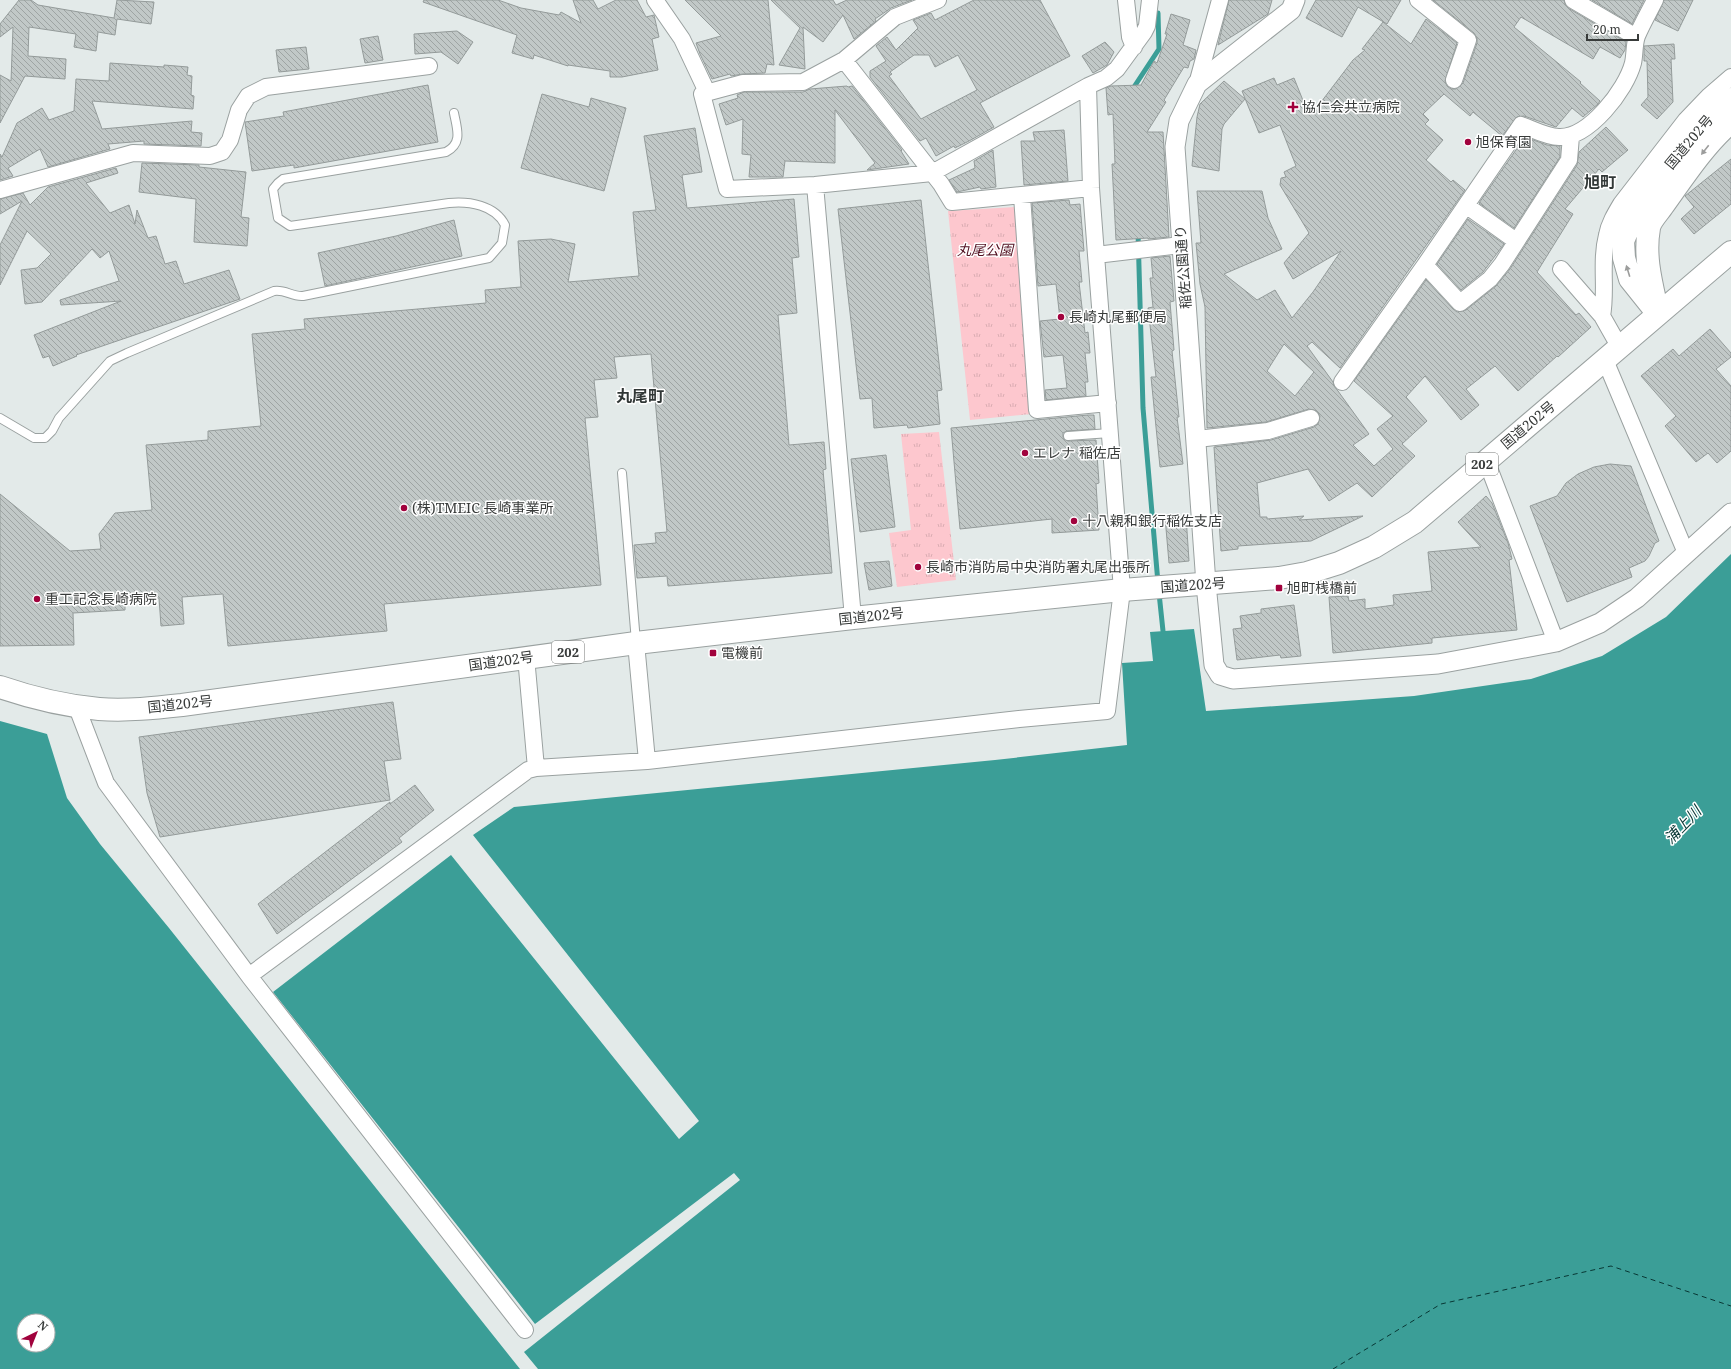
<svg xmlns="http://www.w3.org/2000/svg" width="1731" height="1369" viewBox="0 0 1731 1369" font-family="'Noto Serif','Noto Sans JP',serif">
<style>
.park{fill:url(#park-tufts)}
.water{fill:#3b9e97;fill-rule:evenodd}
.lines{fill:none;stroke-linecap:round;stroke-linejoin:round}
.stream{stroke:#3b9e97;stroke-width:5}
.ferry{stroke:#083734;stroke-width:1;stroke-dasharray:5 4;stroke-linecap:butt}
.building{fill:url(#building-back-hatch);stroke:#949b9a;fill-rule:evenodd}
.service-casing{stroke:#9aa1a0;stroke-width:10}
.minor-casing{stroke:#9aa1a0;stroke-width:18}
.tertiary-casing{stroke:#9aa1a0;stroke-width:21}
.trunk-casing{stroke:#9aa1a0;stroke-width:24}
.service{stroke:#fff;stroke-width:8}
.minor{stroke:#fff;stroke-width:16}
.tertiary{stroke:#fff;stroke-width:19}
.trunk{stroke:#fff;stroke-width:22}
.oneway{fill:#9c9d9c}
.poi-dot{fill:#a1023d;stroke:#fff;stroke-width:1.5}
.labels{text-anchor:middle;stroke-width:3;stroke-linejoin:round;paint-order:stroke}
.shield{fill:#fff;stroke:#747675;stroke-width:1}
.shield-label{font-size:13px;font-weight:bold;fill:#383b3a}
.poi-label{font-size:14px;fill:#383b3a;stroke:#fff;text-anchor:start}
.street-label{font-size:14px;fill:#383b3a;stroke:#fff}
.park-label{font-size:14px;font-style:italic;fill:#510f20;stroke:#fff}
.water-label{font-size:15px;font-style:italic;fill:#083734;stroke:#fff}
.quarter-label{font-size:16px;font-weight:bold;fill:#313736;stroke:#fff}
</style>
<defs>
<pattern id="park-tufts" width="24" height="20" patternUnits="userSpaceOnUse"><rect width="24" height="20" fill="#fdc7ce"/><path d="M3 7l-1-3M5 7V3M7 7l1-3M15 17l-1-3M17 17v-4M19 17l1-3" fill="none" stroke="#daacb2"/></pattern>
<pattern id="building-back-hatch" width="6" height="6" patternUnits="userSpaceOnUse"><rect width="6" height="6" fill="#c1c8c7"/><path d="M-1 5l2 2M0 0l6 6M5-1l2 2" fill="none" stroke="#9ea4a3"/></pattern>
</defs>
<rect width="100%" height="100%" fill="#e3eae9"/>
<!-- park -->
<path class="park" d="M1015,207L1031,414L970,420L948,211Z
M939,432L956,580L897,587L889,533L911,530L901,434Z"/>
<!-- water -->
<path class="water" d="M1731,554V1369H538L524,1352L740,1180L734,1173L535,1324L273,992L451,855L679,1139L699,1121L473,835L514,807L995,760L1127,745L1122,663L1153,661L1150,632L1194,629L1206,711L1414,696L1531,679L1602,656L1666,617Z
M0,721L47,734L67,798L100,844L169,928L520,1369H0ZM24,1321H48V1345H24Z"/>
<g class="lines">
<!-- stream -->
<path class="stream" d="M1132,90L1159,49L1158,13
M1138,232L1143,408L1158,583
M1159,593L1163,631"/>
<!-- ferry -->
<path class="ferry" d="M1333,1369L1441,1304L1611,1266L1731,1306"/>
</g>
<!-- building -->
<path class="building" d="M19,0H31L38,5L114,18L117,0L154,2L151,24L117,19L115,35L98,32L96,51L74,47L76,34L29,27L28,56L66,59L65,79L25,76L0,123V75L11,81L13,27L0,37V24Z
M424,0H498L521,8L559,15L561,12L581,23L573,0H593L598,9L616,0H637L646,17L654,15L659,37L652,39L658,70L622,77H610V71L568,65V66L534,55L533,59L512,53L517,35L423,2Z
M685,0H768L774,65L767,64L765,73L743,74L731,76L730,74L712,79L700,54L696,43L721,36Z
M771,0H833L836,5L847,0H912L891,8L875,19L876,21L854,39L843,15L823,42L803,27L805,69L779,65L800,28Z
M974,0H1040L1070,56L980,103L994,127L969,141L955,148L954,146L936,156L926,138L920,141L870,77V71L886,61L876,46L887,37L896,50L918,28L913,20L931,13L935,20ZM914,55H929L935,67L958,55L977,90L921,119L889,76L892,74L890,72Z
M1229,0H1272L1268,14L1218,45Z
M1316,0H1401L1387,24L1358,7L1342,37L1306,18Z
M1433,0H1564L1565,4L1568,8L1626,42L1625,50L1620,58L1600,47L1593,59L1521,17L1514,27L1581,82L1580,83L1600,101L1598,104L1583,117L1572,108L1556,127L1524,116L1517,117L1502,136L1473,112L1470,116L1444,94L1423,114L1429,120L1425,124L1443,140L1426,160L1451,182L1453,180L1465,190L1340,368L1312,342L1307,346L1333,382L1334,386L1338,391L1369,434L1353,445L1374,466L1393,449L1377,429L1393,416L1354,381L1426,280L1453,309L1457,312L1466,310L1496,286L1510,269L1577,165L1579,152L1606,127L1628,150L1602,172L1599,169L1565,209L1573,214L1537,272L1576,315L1579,313L1591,327L1558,357L1557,356L1518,391L1495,366L1466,389L1479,405L1461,420L1425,376L1406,397L1427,421L1402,444L1415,456L1372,497L1357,483L1329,501L1308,469L1257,483L1260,517H1267V519L1304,516L1299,520L1363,516L1311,541L1238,546V549L1221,551L1214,447L1271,440L1314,427L1318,424L1320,416L1317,411L1309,409L1266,422L1207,428L1205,307L1200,284L1196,243H1201L1197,191H1262L1268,218L1282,249L1224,274L1257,300L1275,290L1292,318L1313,292L1341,251L1293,279L1284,263L1309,233L1280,185L1281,178L1286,177L1284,172L1296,166L1280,125L1259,133L1242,91L1274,78L1277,85L1294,78L1304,103L1315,110L1353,60L1365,50L1362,49L1383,22L1411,44L1426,19L1457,43L1445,81L1447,86L1451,89H1456L1463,83L1477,43V38L1474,33ZM1284,344L1314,372L1295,396L1267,371Z
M1592,0H1644L1632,24Z
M1664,0H1693L1678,31L1655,20Z
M1171,14L1190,20L1183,45L1196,50L1194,59L1190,61L1188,68L1184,67L1164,100L1166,102L1147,132H1163L1169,237L1148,239V238L1116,240L1112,164H1115L1113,114L1108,115L1106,88L1111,86L1141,85L1154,61L1157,63L1167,34H1165Z
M457,31L473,42L458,64L441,52L415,54L414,34Z
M378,36L383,60L365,63L360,39Z
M1105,42L1114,52L1107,65L1093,73L1082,56Z
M1674,44L1675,59H1671L1673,102L1657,119L1641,105L1648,97L1647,61H1644V46Z
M306,47L309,69L279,72L276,50Z
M110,63L164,67V65L188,67L187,75L192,76L191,95L194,96L193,109L92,101L102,129L192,121L191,132L202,133L201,146L144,144V141L108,144L110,149L48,167L40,149L8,168L13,176L0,180V154L2,157L17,123L42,108L49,120L74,111L76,79L109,81Z
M1224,81L1245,99L1224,124L1222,129L1219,171L1192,166L1197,117L1200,104Z
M428,85L438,142L294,168V165L252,171L245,122L284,116L283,112Z
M847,86L848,87L852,86L902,150L901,151L909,164L867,170L875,163L835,110V163L785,161L783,177H749L751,155L742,154L743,119L726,125L719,104L738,98L737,95L744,92H803L810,89Z
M542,94L589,107L591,98L626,108L604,191L521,168Z
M695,128L702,172L682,175L687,208L794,199L799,257L792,258L797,313L778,315L789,445L824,442L826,469L823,470L832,573L668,586L667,576L637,578L634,545L656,543L655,533L667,532L651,354L614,357L617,378L594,380L598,417L585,418L601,585L384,604L387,631L228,646L223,594L182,597L184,624L161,626L159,598L125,601V610L73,613L74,645L0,646V494L70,551L101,549L99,534L115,513L152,510L146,445L208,440V431L261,426L252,334L305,329L304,319L486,303L485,290L521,287L518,241L551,239L575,244L568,282L639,276L633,212L656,210L644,136Z
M1064,130L1068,181L1024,185L1021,141H1035L1033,132Z
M1525,137L1547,145L1560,146V157L1514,228L1479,203Z
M993,150L996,187L981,189L980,187L957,192L949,180L975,168L974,161Z
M1731,159V204L1694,234L1681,219L1694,207L1685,196Z
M142,163L199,165V167L246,172L241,217L249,218L247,246L194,242L196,199L139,192Z
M116,168L118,173L86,183L110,213L129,205L135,224L137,210L148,238L156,236L165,264L176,261L184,284L229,270L240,299L76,355L77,356L53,366L49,356L43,358L34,335L121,301L61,305L60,300L119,281L109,251L100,258L92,249L42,302L25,304L21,270L37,268L51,254L27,231L0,285V245L22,201L0,214V199L23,193L30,205L48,187Z
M921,200L942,390L937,391L940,424L908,428L907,425L874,428L872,398L860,399L838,209Z
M1069,200L1070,205L1080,204L1084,251H1079L1082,282H1079L1085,333L1088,332L1090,353H1085L1088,382H1085L1086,396L1046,400L1045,390L1067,388L1063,355L1044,357L1040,321L1060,319L1056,284L1038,286L1032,203Z
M1468,219L1504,244L1483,272L1461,290L1437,264Z
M454,220L462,256L325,286L318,253L396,236Z
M1170,256L1174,301L1170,302L1174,350L1172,351L1179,417H1177L1183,464L1160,467L1151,377H1156L1148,308L1153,307L1150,278H1153L1151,258Z
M1710,329L1731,353V357L1716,369L1731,386V451L1717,463L1708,453L1696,462L1665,426L1676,416L1641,376L1673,349L1679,356Z
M1088,415H1094L1095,429L1067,431L1063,433V437L1064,439L1068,441L1096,440L1099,483L1096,484L1099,530L1052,533V519L960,529L951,428Z
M886,455L895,527L860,532L851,459Z
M1610,464L1631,466L1659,541L1655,543L1649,556L1645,561L1629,568L1632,577L1567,602L1530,506L1557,496L1566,483L1578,474L1594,467Z
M1486,496L1492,503L1508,543L1512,559L1509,560L1517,630L1432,638V643L1333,653L1329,597L1348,596L1349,601L1365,599V609L1394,605L1393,595L1432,591L1428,552L1481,547L1458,522Z
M1186,516L1189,561L1169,563L1165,517Z
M889,561L892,586L869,590L864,563Z
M1294,605L1301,656L1281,658L1280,655L1237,660L1233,629L1242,628L1240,616L1261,613V609Z
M393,702L401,759L384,761L390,800L160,837L147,793L139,737Z
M415,785L434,810L399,838L402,842L277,934L258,904L390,802V804Z"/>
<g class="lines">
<defs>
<path id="service" d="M0,418L34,438H45L52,431L59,418L110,361L127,353L274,291C285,289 292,297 303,296L489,258L502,243L505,225C495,205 469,201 449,203L290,226L278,218L273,189L278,183L283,179L446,152C463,143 457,129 454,113
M1068,436L1110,433
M622,473L636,642"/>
<path id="minor" d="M655,0L682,39L707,92
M938,0L895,17L844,60L803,82L743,83L702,94L727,189L815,185L932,173L1088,86L1106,78L1117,69L1144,32L1147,26L1150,0
M1126,0L1130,37L1134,47
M1418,0L1468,40L1454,80
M1573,0L1636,37
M844,60L941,184L952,202L1091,188
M1197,84L1220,0
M1088,86L1091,188L1096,255
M815,185L853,618
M0,190L133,153L210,156L222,152L230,140L239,110L248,96L266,87L429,66
M1022,196L1037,410L1108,403
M1467,206L1516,241
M1425,265L1460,303L1490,279L1502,264L1569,160L1571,136
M1561,269L1602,316
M1619,346L1602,316C1607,290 1600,262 1607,235C1609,224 1615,214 1621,204L1686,120L1709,96L1731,77
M1605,360L1686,553
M1342,382L1425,265L1521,125C1532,129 1547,137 1559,137C1589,138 1626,90 1633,63C1635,54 1634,44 1637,36C1642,24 1649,12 1655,0
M1197,439L1268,431L1311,418
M1486,460L1556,642
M636,643L647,761
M526,657L536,768
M76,705L106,783L249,976L525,1330
M249,976L528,770L536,768L647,761L1019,719L1107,711L1122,590L1096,255L1181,245"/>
<path id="tertiary" d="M1295,0L1291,10L1197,84L1179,121L1175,147L1206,584L1214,665L1220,675L1233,679L1438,664L1556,642L1600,623L1637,598L1731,513"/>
<path id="trunk" d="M1657,309C1651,282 1644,256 1649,228C1650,221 1658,213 1662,207C1683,178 1704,145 1731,122
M1658,314L1630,279L1624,258L1623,241L1633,217L1666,170L1715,111L1731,99
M0,687C32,698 66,706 99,709C127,711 155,708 182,705L636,643L853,618L1122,590L1279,578L1307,573L1339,563L1374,547L1415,522L1731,252"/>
</defs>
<!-- service casing -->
<use href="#service" class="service-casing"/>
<!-- minor casing -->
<use href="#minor" class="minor-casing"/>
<!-- tertiary casing -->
<use href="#tertiary" class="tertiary-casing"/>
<!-- trunk casing -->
<use href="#trunk" class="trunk-casing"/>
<!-- service -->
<use href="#service" class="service"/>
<!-- minor -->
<use href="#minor" class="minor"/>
<!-- tertiary -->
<use href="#tertiary" class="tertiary"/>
<!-- trunk -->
<use href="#trunk" class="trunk"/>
</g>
<!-- one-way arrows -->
<defs><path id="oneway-solid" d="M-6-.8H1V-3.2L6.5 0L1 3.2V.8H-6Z"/></defs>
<g class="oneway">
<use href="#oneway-solid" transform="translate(1705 150) rotate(128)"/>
<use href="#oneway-solid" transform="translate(1628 271) rotate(-107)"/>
</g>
<!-- markers -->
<g class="poi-dot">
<path d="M1291 101h4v4h4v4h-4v4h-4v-4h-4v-4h4z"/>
<circle cx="1468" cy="142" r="4"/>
<circle cx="1061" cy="317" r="4"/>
<circle cx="1025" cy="453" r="4"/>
<circle cx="404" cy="508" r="4"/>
<circle cx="1074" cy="521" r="4"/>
<circle cx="918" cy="567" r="4"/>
<rect x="1275" y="584" width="8" height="8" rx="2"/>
<circle cx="37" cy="599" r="4"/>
<rect x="709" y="649" width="8" height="8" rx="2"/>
</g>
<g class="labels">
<!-- shield labels -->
<g class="shield">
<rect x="1466" y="453" width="32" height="22" rx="3"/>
<rect x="552" y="641" width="32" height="22" rx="3"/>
</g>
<g class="shield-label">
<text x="1482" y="469">202</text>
<text x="568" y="657">202</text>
</g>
<!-- poi labels -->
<g class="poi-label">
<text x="1302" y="112">協仁会共立病院</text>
<text x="1476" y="147">旭保育園</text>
<text x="1069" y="322">長崎丸尾郵便局</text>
<text x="1033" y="458">エレナ 稲佐店</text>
<text x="412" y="513">(株)TMEIC 長崎事業所</text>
<text x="1082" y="526">十八親和銀行稲佐支店</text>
<text x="926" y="572">長崎市消防局中央消防署丸尾出張所</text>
<text x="1287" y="593">旭町桟橋前</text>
<text x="45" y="604">重工記念長崎病院</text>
<text x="721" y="658">電機前</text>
</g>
<!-- street labels -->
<g class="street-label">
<text transform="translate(1689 142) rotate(-50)" y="5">国道202号</text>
<text transform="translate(1183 267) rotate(-94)" y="5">稲佐公園通り</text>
<text transform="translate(1528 425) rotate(-40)" y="5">国道202号</text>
<text transform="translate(1193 585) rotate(-4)" y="5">国道202号</text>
<text transform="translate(871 616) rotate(-6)" y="5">国道202号</text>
<text transform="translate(501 661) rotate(-8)" y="5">国道202号</text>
<text transform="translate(180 704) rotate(-6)" y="5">国道202号</text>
</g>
<!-- park labels -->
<g class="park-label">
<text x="985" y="255">丸尾公園</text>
</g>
<!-- water labels -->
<g class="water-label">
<text transform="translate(1683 825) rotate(-46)" y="5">浦上川</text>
</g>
<!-- quarter labels -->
<g class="quarter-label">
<text x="1600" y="188">旭町</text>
<text x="640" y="402">丸尾町</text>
</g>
</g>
<!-- north arrow -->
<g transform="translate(36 1333) rotate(43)"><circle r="19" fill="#ffffff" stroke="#afb1b0"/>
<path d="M0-3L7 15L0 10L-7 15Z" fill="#a1023d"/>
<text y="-6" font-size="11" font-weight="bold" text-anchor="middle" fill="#383b3a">N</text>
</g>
<!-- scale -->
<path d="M1587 34v6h51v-6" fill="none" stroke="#383b3a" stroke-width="2"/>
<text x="1593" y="34" font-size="12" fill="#383b3a" stroke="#ffffff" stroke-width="3" paint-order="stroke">20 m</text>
</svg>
